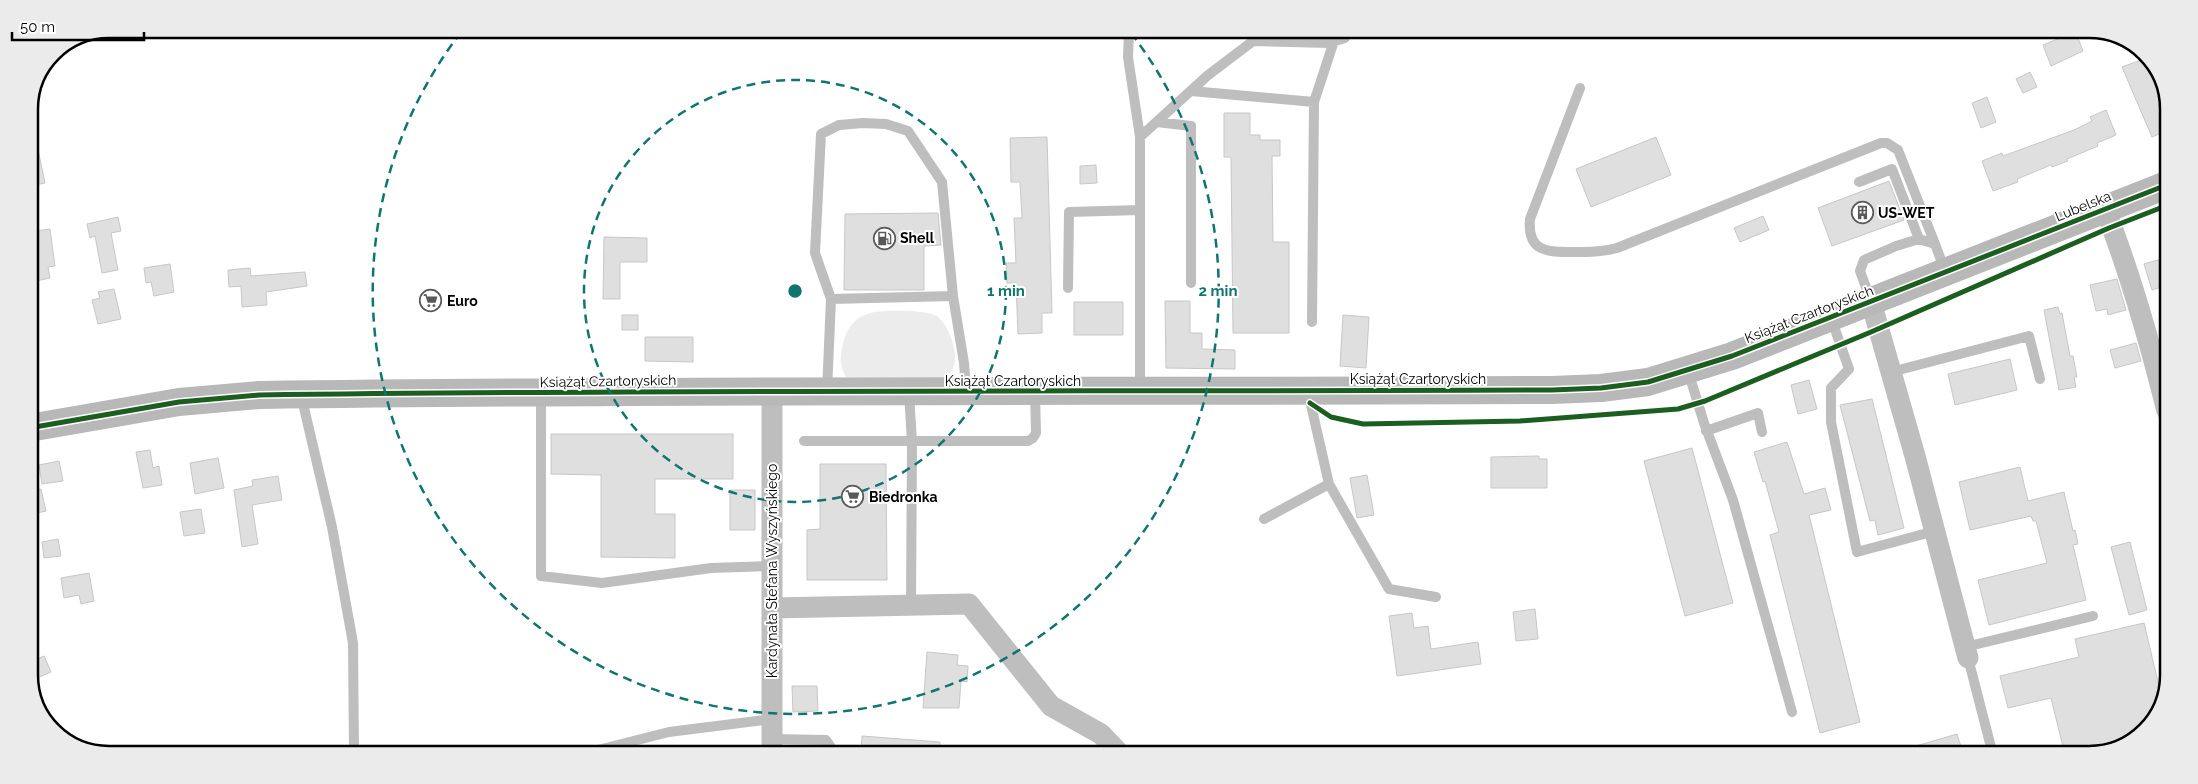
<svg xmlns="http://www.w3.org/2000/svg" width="2198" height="784" viewBox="0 0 2198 784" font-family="Raleway,sans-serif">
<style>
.green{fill:#ececec}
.building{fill:#dfdfdf;stroke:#c7c7c7}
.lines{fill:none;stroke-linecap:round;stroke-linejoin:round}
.lane{stroke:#bebebe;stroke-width:10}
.street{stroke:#bebebe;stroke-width:21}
.secondary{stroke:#b8b8b8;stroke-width:28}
.cycleway-casing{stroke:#fff;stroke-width:8}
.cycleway{stroke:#1b5e20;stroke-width:5}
.ring{fill:none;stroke:#0f766e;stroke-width:2.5;stroke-dasharray:9 6}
.labels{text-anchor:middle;stroke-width:4;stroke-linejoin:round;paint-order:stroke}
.street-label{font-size:14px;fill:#000;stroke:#fff}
.poi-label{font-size:14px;font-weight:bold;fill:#000;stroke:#fff;text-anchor:start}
.rim{fill:none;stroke:#000;stroke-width:2.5}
.centre{fill:#0f766e;stroke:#fff;stroke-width:2.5}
.ring-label{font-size:15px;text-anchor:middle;font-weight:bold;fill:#0f766e;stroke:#fff;stroke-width:4;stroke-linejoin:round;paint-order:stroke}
</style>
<rect width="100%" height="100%" fill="#fff"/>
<!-- green -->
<path class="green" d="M911,311C919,312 931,312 938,317C951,328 965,367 945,377H846C839,364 840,358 843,344C852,307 880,311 911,311Z"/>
<!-- building -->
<path class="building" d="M2058,33H2076L2083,51L2051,66L2043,45L2060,38Z
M2149,57L2153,60L2169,103V130L2152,137L2122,67Z
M2030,72L2037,87L2023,93L2016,79Z
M1987,97L1996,122L1981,128L1972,103Z
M2106,110L2116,135L2097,143L2098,146L2067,159L2068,161L2052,167L2051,165L2017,179L2018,182L1993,191L1982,161L2002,153L2003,156L2074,130L2092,121L2090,117Z
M1224,113H1250V135H1260V140H1280V156H1272L1273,242H1289V333H1233L1231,157H1224Z
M35,135L45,183L29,186V136Z
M1047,137L1052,313H1042V333L1018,334L1016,283H1007L1006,263H1016L1014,218H1022L1020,182H1011L1010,138Z
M1656,137L1671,175L1591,207L1576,169Z
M1096,165L1097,183L1080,184V166Z
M1889,181L1904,220L1832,246L1818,208Z
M938,213L941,245L924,246V290H844L845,214Z
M1763,216L1769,230L1740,242L1734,228Z
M118,217L121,231L111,233L118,270L102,273L95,236L90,238L87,224Z
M50,229L55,266L48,267L50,278L36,281L29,232Z
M604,237L647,238V262H620V299H603Z
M2168,257V285L2152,290L2144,264Z
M170,264L174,292L154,296L151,282L146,283L144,268Z
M250,268L251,276L305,272L307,286L266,292L267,305L242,307L241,286L229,287L228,270Z
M2117,279L2126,310L2108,315L2107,309L2096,311L2090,285Z
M114,289L121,319L98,324L92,300L100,298L98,292Z
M1165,301H1190V333H1202V349L1235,350V369L1166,368Z
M1074,302H1123V335H1074Z
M2058,307L2060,314L2062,313L2070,356H2073L2077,377H2074L2076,387L2059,390L2044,310Z
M622,315H638V330H622Z
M1343,315L1369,317L1366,368L1340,366Z
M645,337H693V362L645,361Z
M2136,343L2141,361L2115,368L2110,350Z
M2010,359L2017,390L1955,405L1948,374Z
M1809,380L1817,409L1798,414L1791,385Z
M1872,399L1904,528L1878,535L1875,520L1870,521L1840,405Z
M551,434H733V479H655V514H675V558L601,557V475L551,474Z
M1787,442L1804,494L1825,488L1831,510L1809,515L1860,722L1820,733L1770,535L1779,532L1765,481L1763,482L1754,452Z
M1692,448L1733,603L1685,616L1644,461Z
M150,450L153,468L159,466L162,485L143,488L136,452Z
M1539,456V459H1547V488H1491V457Z
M218,458L224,488L195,494L190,463Z
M59,461L63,481L42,484L39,465Z
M820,464H886L887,580H807V530L820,529Z
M2020,467L2028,501L2064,492L2073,531L2075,530L2078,544L2073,545L2086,600L1989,625L1978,580L2047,563L2036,521H2033L2031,516L1970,530L1959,482Z
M1367,475L1374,515L1357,518L1350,478Z
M278,476L282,500L252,505L258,544L242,547L234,490L253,486L252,480Z
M41,489L46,511L33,514L29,491Z
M730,490H755V530H730Z
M201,509L205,533L184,536L180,512Z
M58,539L61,556L44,558L42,542Z
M2130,542L2147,610L2129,615L2111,547Z
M89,573L94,601L81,604L79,595L64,598L61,578Z
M1535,609L1538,639L1516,641L1513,612Z
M1412,613L1414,628L1428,626L1431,649L1478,642L1481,664L1397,676L1389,616Z
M2144,623L2163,703L2138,739L2090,755H2065L2051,698L2008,708L2000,676L2079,657L2075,639Z
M927,652L958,655L957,665L968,666L967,682L961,681L959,708H923Z
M44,656L51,672L35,679L29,663Z
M792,686H817L818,711L793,712Z
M1957,734L1962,750L1944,755H1899V751Z
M862,736L940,742V753H861Z"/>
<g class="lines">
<!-- lane -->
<path class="lane" d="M1129,31L1128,57L1140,137V391
M1253,41L1254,31
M1580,88L1530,219C1527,252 1547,252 1573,252C1589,252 1602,252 1617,248L1881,143H1887L1898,150L1935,244
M1191,91L1314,102
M1157,122L1191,126V283
M1140,137L1207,76L1253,41L1329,43L1345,38L1347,31
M1859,182L1892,169L1919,239
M1068,288L1069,212L1140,210
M831,299L953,296
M1871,301L1860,271L1864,260L1896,246L1919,239L1935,244L1945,271
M1831,318L1849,369L1831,388V422L1857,552L1935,531
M1312,322L1314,102L1334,41
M1688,371L1704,423L1733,500L1792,712
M1891,372L2029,336L2040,379
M827,391L831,299L815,253L821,134L839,125L863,123L886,124L908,131L942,182L953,296L964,363L966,389
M1308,392L1329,484L1389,589L1436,597
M909,393L912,442L911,605
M541,394V576L602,583L711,568L772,566
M301,395L332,527L353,643L354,752
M1706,431L1758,413L1762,432
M804,441H1028L1033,438L1036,433L1035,392
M1264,519L1329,484
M1965,647L2093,616
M1968,658L1993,755
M772,739L826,740L835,753
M590,752L669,732L772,719"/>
<!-- street -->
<path class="street" d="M2105,209C2131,275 2150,343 2167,411
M1871,302L1915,456L1968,658
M772,608L969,604L1051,706L1101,734L1119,753
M772,753V390"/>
<!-- secondary -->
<path class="secondary" d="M29,428L179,402L259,395C690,389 1121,392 1552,390L1601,388L1648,382L1732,356L2169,184"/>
<defs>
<path id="cycleway" d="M1310,403L1331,417L1363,424L1520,421L1678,409L1705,401L1871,332L2109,228L2168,205
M29,428L179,402L259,395C690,389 1121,392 1552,390L1601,388L1648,382L1732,356L2169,184"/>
</defs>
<!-- cycleway casing -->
<use href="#cycleway" class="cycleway-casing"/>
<!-- cycleway -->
<use href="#cycleway" class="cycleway"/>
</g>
<!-- distance rings -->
<g class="ring">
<circle cx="795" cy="291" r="211"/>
<path d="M1131 33A423 423 0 1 1 462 31"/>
</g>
<!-- icons -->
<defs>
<symbol id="building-ring" viewBox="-11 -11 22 22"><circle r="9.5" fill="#fff" stroke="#595959" stroke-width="1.5"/><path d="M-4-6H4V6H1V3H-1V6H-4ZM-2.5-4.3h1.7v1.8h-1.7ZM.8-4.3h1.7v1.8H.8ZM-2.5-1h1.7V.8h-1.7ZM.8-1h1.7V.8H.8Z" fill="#595959"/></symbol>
<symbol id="fuel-ring" viewBox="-11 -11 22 22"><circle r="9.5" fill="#fff" stroke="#595959" stroke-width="1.5"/><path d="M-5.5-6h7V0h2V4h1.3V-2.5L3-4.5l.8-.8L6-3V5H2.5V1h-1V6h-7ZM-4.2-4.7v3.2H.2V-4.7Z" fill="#595959"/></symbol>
<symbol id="supermarket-ring" viewBox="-11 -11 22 22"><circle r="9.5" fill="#fff" stroke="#595959" stroke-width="1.5"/><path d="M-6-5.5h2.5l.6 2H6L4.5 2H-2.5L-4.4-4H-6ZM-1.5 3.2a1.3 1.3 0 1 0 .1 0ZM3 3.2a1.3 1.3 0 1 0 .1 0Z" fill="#595959"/></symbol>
</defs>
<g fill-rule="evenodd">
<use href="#building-ring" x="1850" y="200" width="25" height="25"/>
<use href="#fuel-ring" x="872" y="226" width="25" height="25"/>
<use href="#supermarket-ring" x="418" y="288" width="25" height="25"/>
<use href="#supermarket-ring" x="840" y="484" width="25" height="25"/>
</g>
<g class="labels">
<!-- street labels -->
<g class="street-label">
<text transform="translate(2083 206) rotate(-22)" y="5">Lubelska</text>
<text transform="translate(1809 314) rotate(-21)" y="5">Książąt Czartoryskich</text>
<text x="1418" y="384">Książąt Czartoryskich</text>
<text transform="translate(608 381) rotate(-1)" y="5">Książąt Czartoryskich</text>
<text x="1013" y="386">Książąt Czartoryskich</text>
<text transform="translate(772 571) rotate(-90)" y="5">Kardynała Stefana Wyszyńskiego</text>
</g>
<!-- poi labels -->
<g class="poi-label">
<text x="1878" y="218">US-WET</text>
<text x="900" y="243">Shell</text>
<text x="447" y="306">Euro</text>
<text x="869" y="502">Biedronka</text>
</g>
</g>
<!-- crop -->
<path d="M0 0H2198V784H0ZM109 38H2089A71 71 0 0 1 2160 109V675A71 71 0 0 1 2089 746H109A71 71 0 0 1 38 675V109A71 71 0 0 1 109 38Z" fill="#ebebeb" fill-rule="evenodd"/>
<path class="rim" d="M109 38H2089A71 71 0 0 1 2160 109V675A71 71 0 0 1 2089 746H109A71 71 0 0 1 38 675V109A71 71 0 0 1 109 38Z"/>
<circle cx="795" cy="291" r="8" class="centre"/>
<g class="ring-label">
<text x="1006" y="296">1 min</text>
<text x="1218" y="296">2 min</text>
</g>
<!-- scale -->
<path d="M12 32v8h132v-8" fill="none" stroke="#000000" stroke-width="2.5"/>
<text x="20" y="32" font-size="15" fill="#000000" stroke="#ffffff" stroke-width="4" paint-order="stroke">50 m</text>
</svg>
